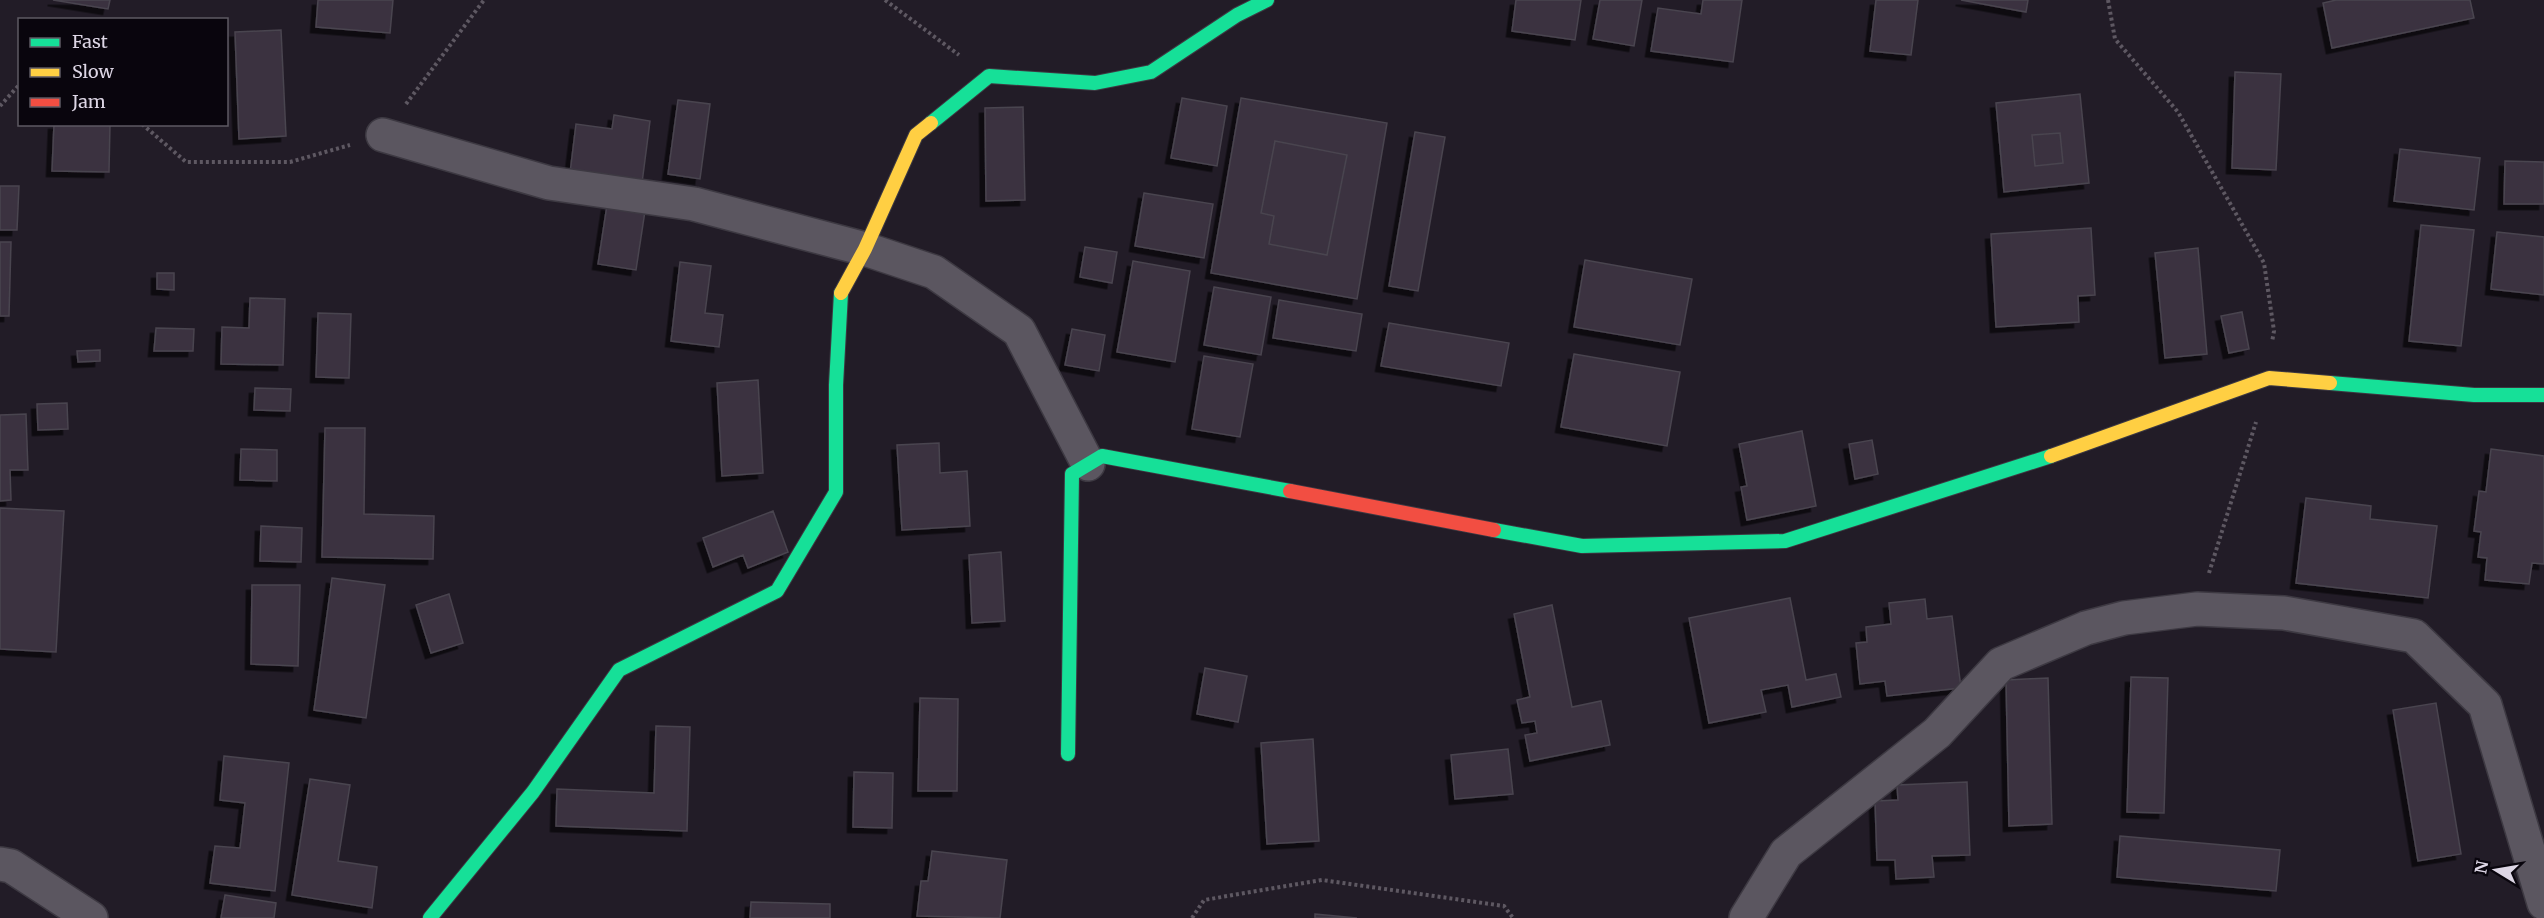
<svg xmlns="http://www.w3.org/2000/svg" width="2544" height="918" viewBox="0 0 2544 918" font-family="Merriweather,serif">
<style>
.building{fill:#3a3340;stroke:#4a444f;stroke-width:1.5;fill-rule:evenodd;filter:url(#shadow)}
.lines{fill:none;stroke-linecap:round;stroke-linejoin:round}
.street-casing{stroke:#3d3942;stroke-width:36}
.fast-casing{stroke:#3d3942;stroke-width:16}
.slow-casing{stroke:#3d3942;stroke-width:16}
.jam-casing{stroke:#3d3942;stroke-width:16}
.path{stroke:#5e5862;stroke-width:4;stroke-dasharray:3 3;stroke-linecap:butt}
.street{stroke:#5b5660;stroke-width:33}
.fast{stroke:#16e098;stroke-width:14}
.slow{stroke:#ffcf43;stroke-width:14}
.jam{stroke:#f24e42;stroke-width:14}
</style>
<defs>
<filter id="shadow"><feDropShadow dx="-5.5" dy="5.5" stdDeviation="0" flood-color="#0009"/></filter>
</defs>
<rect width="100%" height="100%" fill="#221c27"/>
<!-- building -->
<path class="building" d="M53,0H110L108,9Z
M318,0H393L390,33L316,27Z
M1516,0H1581L1575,40L1512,31Z
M1600,0H1642L1634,46L1593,39Z
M1703,0H1742L1733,62L1651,51L1658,8L1701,14Z
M1876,0H1918L1911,55L1870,51Z
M1961,0H2028L2026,12Z
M2336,0H2470L2474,18L2332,48L2323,3Z
M281,30L286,136L239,139L235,32Z
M2235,72L2281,74L2276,170L2232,168Z
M2080,94L2089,183L2004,192L1996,103ZM2060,133L2063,163L2035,166L2032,135Z
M1182,98L1227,106L1217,166L1171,158Z
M1241,98L1387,123L1357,299L1211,273ZM1275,141L1347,155L1327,255L1269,244L1274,216L1261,213Z
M678,100L710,104L700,179L668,174Z
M1023,107L1025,200L986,201L985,108Z
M614,115L650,121L642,183L570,173L576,124L612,129Z
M54,124H110L109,172L52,171Z
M1415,132L1445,137L1418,291L1389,286Z
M2060,133L2063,163L2035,166L2032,135Z
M1275,141L1347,155L1327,255L1269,244L1274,216L1261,213Z
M2400,149L2480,158L2474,210L2394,201Z
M2505,161L2544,162V204H2504Z
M0,186H19L17,230H0Z
M1144,193L1213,204L1204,258L1135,246Z
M607,205L645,211L636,270L598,264Z
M2421,225L2474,230L2461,346L2409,341Z
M2091,228L2095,295L2078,296L2079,322L1996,327L1991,234Z
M2497,232L2544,237V295L2491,289Z
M0,242H11L9,316H0Z
M1085,247L1117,252L1112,283L1080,277Z
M2198,248L2207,354L2165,358L2155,253Z
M1585,260L1692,279L1680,345L1574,327Z
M1133,261L1190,271L1175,362L1117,352Z
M680,262L711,266L705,313L723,315L719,347L671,341Z
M157,273H174V290L157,289Z
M1214,287L1271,297L1261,355L1204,345Z
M250,298L285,299L283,365L221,364L222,327L249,328Z
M1279,300L1362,314L1356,351L1273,338Z
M2242,312L2249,349L2229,353L2221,316Z
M318,313L351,314L349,378L316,377Z
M1389,323L1509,343L1501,386L1381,366Z
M156,328L194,329L193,351H154Z
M1072,329L1105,335L1099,371L1065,365Z
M100,350V361L78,362L77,351Z
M1574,354L1680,372L1667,446L1561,427Z
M1204,356L1253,364L1240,437L1192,429Z
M758,380L763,473L722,476L717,383Z
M255,388L291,389L290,411L254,410Z
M67,403L68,429L38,430L37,404Z
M26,414L28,470H10L11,500L0,501V415Z
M325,428H365L364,514L434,516L433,559L322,557Z
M1802,431L1816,506L1747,520L1741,487L1747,486L1739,444Z
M1872,440L1878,474L1855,479L1849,444Z
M939,443L940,473L967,471L970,526L902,530L897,445Z
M241,449L277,450V481L240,480Z
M2491,449L2544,456V564L2532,563L2529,584L2485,580L2487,558L2478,557L2481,532L2474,531L2479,491L2486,492Z
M2306,498L2371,506L2370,519L2437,526L2428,598L2296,583Z
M0,508L64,511L56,652L0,649Z
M773,511L788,552L748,568L743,555L713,567L703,538Z
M261,526L302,528L301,562L260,561Z
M1001,552L1005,621L972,623L969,555Z
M332,578L385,585L366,718L314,710Z
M252,585H300L298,666L251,664Z
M449,594L463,643L431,653L416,605Z
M1790,598L1806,680L1836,674L1841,697L1792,707L1788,685L1761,690L1766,712L1709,723L1689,618Z
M1925,599L1927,619L1952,616L1961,688L1887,696L1885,681L1860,684L1856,643L1867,642L1866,627L1891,624L1889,603Z
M1552,605L1572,707L1601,701L1610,745L1530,761L1525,735L1537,733L1535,721L1522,723L1517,700L1530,697L1514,614Z
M1205,668L1247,676L1238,722L1197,714Z
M2131,677L2168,678L2164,813L2127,812Z
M2048,678L2052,824L2009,826L2006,680Z
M920,698L958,699L957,791H918Z
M2436,703L2461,854L2418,861L2393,710Z
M656,726L690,727L687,831L556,826L557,789L654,793Z
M1313,739L1319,841L1267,844L1261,743Z
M1508,749L1513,794L1455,799L1451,755Z
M224,756L289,763L275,891L210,883L215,846L240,848L245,803L220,800Z
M854,772L893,773L892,828L853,827Z
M310,779L350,785L338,861L377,867L372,908L292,895Z
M1967,782L1970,855L1932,856L1934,877L1896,879L1895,860H1877L1875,801L1898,800L1897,785Z
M2120,836L2280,850L2276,891L2117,877Z
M932,851L1007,860L1000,918L917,916L921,881H928Z
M225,895L276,903L274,918H221Z
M751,902L830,904V918H750Z
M1315,914L1357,918H1315Z"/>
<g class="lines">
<defs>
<path id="street" d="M383,135L549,183L694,204L865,249L934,272L1019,331L1088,464
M0,864L11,866L91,918
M1746,918L1786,853L1937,733L2001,664L2086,628L2124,618L2197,609L2284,613L2414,636L2485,705L2544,903"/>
<path id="fast" d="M931,123L989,76L1095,83L1151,72L1237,15L1267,0
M2330,383L2474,395H2544
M1494,530L1582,546L1785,541L2051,456
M1068,754L1072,474L1102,456L1290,491
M430,918L533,792L619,670L777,591L836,492V385L841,293"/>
<path id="slow" d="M841,293L865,249L916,135L931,123
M2051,456L2269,378L2330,383"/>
<path id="jam" d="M1290,491L1494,530"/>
</defs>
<!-- street casing -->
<use href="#street" class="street-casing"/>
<!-- fast casing -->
<use href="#fast" class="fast-casing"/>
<!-- slow casing -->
<use href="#slow" class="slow-casing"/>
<!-- jam casing -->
<use href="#jam" class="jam-casing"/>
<!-- path -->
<path class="path" d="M885,0L959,55
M2108,0L2115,39L2178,112L2264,263L2274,331L2272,342
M406,104L484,0
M0,106L20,84
M142,124L186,162H290L350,145
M2209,573L2256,422
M1192,918L1204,900L1322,880L1504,906L1513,918"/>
<!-- street -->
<use href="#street" class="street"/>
<!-- fast -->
<use href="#fast" class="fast"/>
<!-- slow -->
<use href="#slow" class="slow"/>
<!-- jam -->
<use href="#jam" class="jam"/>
</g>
<!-- legend -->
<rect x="18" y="18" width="210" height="108" fill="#09050d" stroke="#5e5963" stroke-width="1.5"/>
<rect x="30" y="38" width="30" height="9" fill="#16e098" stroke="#5e5963" stroke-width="1.5"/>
<text x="72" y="48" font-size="18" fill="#ddd6e5">Fast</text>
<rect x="30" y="68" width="30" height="9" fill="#ffcf43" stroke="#5e5963" stroke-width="1.5"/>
<text x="72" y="78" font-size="18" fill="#ddd6e5">Slow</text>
<rect x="30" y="98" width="30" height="9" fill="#f24e42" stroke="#5e5963" stroke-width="1.5"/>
<text x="72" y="108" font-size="18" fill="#ddd6e5">Jam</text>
<!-- north arrow -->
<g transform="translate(2496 870) rotate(281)" stroke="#09050d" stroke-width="4.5" paint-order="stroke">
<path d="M0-4.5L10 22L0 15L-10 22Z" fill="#ddd6e5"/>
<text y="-9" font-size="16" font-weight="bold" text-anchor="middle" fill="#ddd6e5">N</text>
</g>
</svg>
